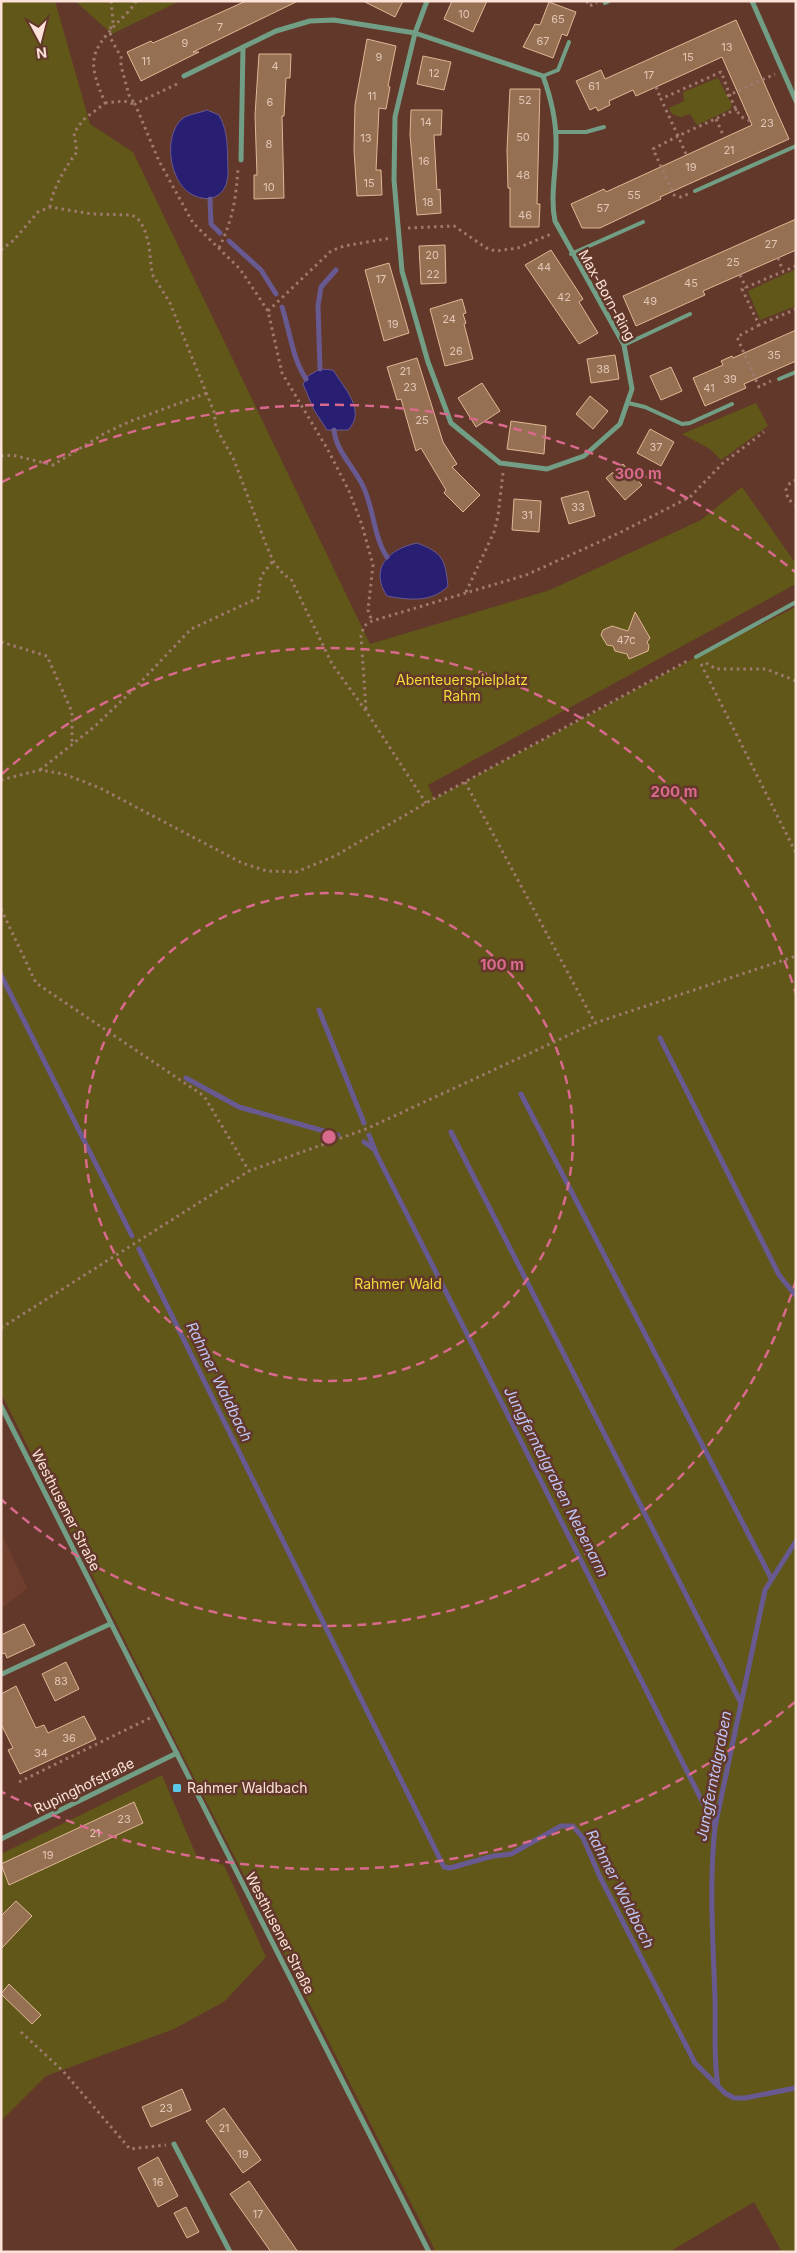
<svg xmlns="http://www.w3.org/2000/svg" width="797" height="2253" viewBox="0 0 797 2253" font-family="Inter,sans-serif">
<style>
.built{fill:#6f3e2c}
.green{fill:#615719}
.water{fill:#281e72;stroke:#685991}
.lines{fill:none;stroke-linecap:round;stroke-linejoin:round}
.stream{stroke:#685991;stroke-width:5}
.building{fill:#967052;stroke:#e0b796}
.path{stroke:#9e7a6d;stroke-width:3;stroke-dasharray:2.5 4;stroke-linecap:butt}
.service{stroke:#719e85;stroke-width:4}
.minor{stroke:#719e85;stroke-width:5}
.ring{fill:none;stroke:#d9698d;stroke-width:2.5;stroke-dasharray:9 6}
.poi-dot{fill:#5bc8e7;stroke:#62382a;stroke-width:2}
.labels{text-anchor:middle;stroke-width:5;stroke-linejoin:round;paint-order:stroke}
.number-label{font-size:11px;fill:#e2c6b6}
.street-label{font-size:14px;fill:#fce2d8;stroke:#62382a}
.park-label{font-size:14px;fill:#f4db3c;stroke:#62382a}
.poi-label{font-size:14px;fill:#fce2d8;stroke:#62382a;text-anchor:start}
.water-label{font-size:15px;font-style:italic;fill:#c1c6f6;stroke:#62382a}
.centre{fill:#d9698d;stroke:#62382a;stroke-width:2.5}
.ring-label{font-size:15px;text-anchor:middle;font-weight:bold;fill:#d9698d;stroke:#62382a;stroke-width:5;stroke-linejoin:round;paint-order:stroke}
</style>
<rect width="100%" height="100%" fill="#62382a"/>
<!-- built -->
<path class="built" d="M1,1532L27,1588L1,1609Z"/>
<!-- green -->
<path class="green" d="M1,1H55L90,124L133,152L370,644L550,590L701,520L742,487L796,564V584L428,785L434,799L696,657L796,607V2252H782L754,2202L669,2252H436L180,1750L1,1393Z
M75,1H180L112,34Z
M718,78L732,105L729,110L697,125L690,114L681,117L672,114L669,108L684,101L683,92Z
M796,269V306L760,320L748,291Z
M756,403L768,426L721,460L710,449L682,434Z
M162,1775L197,1857L224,1865L266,1957L225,2001L174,2029L46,2076L1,2121V1854Z"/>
<!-- water -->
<path class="water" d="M207,110L219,115C229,133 227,150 228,170C229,193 213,206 191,194C169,181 163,136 182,119C188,114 200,113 207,110Z
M320,369L333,370C344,388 367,411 348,430H327L314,410L303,384L308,376Z
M417,543C443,553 445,559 448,586C432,603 408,600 387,596C369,569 388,549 417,543Z"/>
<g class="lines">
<!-- stream -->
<path class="stream" d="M210,199L211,224L220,233
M229,241L261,270L276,294
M282,307C290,331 292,358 306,379
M320,369L318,306L321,287L336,270
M334,430C336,451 353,466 362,484C374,507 373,536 387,557
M1,975L132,1236
M319,1010L364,1123
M660,1038L779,1275L796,1296
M186,1078L239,1107L338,1135
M521,1094L771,1578
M451,1132L741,1703
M369,1135L376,1153L715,1827
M364,1142L374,1149
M139,1249L444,1867L450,1868L493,1856L511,1854L561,1826H573L583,1838L600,1877L695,2063L725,2093L734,2098H745L796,2088
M718,2086C713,2056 716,2028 715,1998C713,1941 709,1883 715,1827L765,1590L796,1541"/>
</g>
<!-- building -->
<path class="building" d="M246,1H298L193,52H199L141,81L127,52L151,41L153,43Z
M363,1H403L395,17Z
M452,1H487L473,32L444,19Z
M549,2L576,12L567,36L562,34L553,58L523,47L535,24L540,25Z
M736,20L789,139L660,197L661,199L600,228H582L571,204L604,189L606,192L752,125L722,57L636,96L633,90L609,101L610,105L598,111L596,107L590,110L576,81L601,70L605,79Z
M367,39L396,46L388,86L390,87L386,109L379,108L376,170H381L382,195L357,196L354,150L355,105Z
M259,54H291L290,78H286L284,116H282L284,198L254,199V175H257L255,115Z
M423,56L451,62L444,90L417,84Z
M510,89H540L537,204H540L539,227H510V188H508L507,150Z
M411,110H442L441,135H434L437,190L440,189L441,213L417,215L410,135Z
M796,219V250L703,291L705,295L636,326L623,296Z
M445,245L446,283L421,284L419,246Z
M551,250L583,299L579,302L598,333L579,344L525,265Z
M389,263L409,333L384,341L365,270Z
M462,299L466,313L463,314L466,323L464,324L473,359L445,366L430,309Z
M796,330V361L744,384L746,388L705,406L693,378L723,365L721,361L732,356L733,358Z
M615,355L619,379L591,383L587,359Z
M417,358L443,442L457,464L452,467L480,495L463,512L444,493L446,490L421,448L416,451L401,399L397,400L387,367Z
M671,367L682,391L661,400L650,376Z
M482,383L500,411L476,427L458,398Z
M590,396L608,411L593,429L576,414Z
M511,421L546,426L544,454L507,449Z
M650,429L674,442L661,466L637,453Z
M623,464L642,485L625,500L606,478Z
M588,491L595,516L569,524L561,498Z
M514,499L541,501L539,532L512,530Z
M635,612L650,638L647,642L649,646L648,651L629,659L627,654L615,651L613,646L607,645L601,635L603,630L612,626L628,631Z
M24,1624L35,1645L7,1658L5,1653L1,1654V1635Z
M66,1662L79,1689L55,1701L42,1674Z
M16,1686L36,1728L44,1725L48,1733L84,1716L96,1739L20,1774L8,1750L13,1748L1,1724V1694Z
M134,1802L143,1823L9,1885L1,1864Z
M16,1901L32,1916L1,1949V1916Z
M9,1984L41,2015L32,2024L1,1994Z
M182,2089L191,2110L151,2127L142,2107Z
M224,2108L261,2160L243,2173L206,2121Z
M158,2157L178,2196L158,2207L138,2168Z
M249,2181L280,2226L298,2252H271L230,2194Z
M186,2207L199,2232L187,2238L174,2213Z"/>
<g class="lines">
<!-- path -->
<path class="path" d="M111,1L113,21L110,30L111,39L121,57V66L129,95L135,104
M587,1L589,6L597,3
M177,84L135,104L159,161L193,223L240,269L268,311L282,373L328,450L349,491L362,525L373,565L368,610L372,621
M656,87L661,99
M727,96L775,74
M105,103L124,101L134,104
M737,109L678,136L661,99L721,72C726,83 732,106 740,115C742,118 748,120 751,121
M716,119L724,137
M686,154L678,136L653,149L674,195L681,197L688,194
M50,207C51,192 67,164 77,152L74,133L83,120L105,103C89,63 87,55 118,22C124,16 132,9 136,1
M408,228L454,226L488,249L496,251L518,248L551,234
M219,248C233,219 236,199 238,168
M1,250L14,240L38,212L50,207L92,214L132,215L138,219L144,228L149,245L152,274L170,303L214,412L216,428L234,460L265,542L273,561L284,575L291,579L332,664L366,711L426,803
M778,258L783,271
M796,266L742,289L759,325L796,309
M740,275L746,288
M268,311L331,251L344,246L391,238
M759,325L737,337L759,387L771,381
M1,456L12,455L53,465L105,433L131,421L207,393
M796,480L790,483L786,490L788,499L796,505
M466,592L494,532L498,516L503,473
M1,642L47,656L72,712V744
M706,663L716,669H766L796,681
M701,664L796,853
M366,709L361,636L364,626L372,621L526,575L619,533L690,497L723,463L764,432
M40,770L94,727L134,689L191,629L258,598L261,576L273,561
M1,780L40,770L64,774L100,788L242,863L267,871L296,872L335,856L426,803L689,660
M465,782L595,1023
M1,909L36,983L204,1096L249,1171
M1,1328L249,1171L366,1129L595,1023L796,956
M19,1782L150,1718
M21,2032L63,2071L130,2149L166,2145"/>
<!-- service -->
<path class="service" d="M605,3L609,1
M543,76L558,70L569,42
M555,132H586L604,127
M695,191L796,146
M571,254L643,222
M624,345L690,314
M779,379L796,372
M628,403L645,407L682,424L690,423L732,404
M696,657L796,602"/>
<!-- minor -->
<path class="minor" d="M752,1L796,101
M184,76L276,31L310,21L334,20L415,33L543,76C551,98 557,123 556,148C556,172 550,197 555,221L624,345L632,389L620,424L584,456L547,469L500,463L451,423L428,362L402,271L394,180L395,117L415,33L427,1
M241,160L243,47
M1,1406L429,2252
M2,1674L110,1624
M1,1839L177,1753
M174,2144L230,2252"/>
</g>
<!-- distance rings -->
<g class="ring">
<circle cx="329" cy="1137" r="244"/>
<path d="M796 1280A488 488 0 0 1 2 1500M2 774A488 488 0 0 1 796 994"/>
<path d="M795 1702A732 732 0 0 1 2 1792M2 482A732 732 0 0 1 795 572"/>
</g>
<!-- markers -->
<rect class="poi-dot" x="172" y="1783" width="10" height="10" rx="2.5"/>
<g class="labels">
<!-- number labels -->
<g class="number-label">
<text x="464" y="18">10</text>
<text x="558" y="23">65</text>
<text x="220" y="31">7</text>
<text x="543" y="45">67</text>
<text x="185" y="47">9</text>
<text x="727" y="51">13</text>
<text x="379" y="61">9</text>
<text x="688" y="61">15</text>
<text x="146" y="65">11</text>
<text x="275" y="70">4</text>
<text x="434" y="77">12</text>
<text x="649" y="79">17</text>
<text x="594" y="90">61</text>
<text x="372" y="100">11</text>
<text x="525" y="104">52</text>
<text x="270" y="106">6</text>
<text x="426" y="126">14</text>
<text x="767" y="127">23</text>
<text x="523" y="141">50</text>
<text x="366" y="142">13</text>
<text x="269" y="148">8</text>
<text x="729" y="154">21</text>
<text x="424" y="165">16</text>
<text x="691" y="171">19</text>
<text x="523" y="179">48</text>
<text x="369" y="187">15</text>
<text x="269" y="191">10</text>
<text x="634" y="199">55</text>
<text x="428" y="206">18</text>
<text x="603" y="212">57</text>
<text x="525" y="219">46</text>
<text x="771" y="248">27</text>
<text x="432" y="259">20</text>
<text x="733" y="266">25</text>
<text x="544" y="271">44</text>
<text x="433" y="278">22</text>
<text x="381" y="283">17</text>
<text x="691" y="287">45</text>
<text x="564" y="301">42</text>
<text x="650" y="305">49</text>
<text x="449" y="323">24</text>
<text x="393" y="328">19</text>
<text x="456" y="355">26</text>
<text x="774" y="359">35</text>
<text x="603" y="373">38</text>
<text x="405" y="375">21</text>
<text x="730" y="383">39</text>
<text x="410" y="391">23</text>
<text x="709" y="392">41</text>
<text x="422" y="424">25</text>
<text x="656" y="451">37</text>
<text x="578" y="511">33</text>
<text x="527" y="519">31</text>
<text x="626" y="644">47c</text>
<text x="61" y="1685">83</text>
<text x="69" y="1742">36</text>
<text x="41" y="1757">34</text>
<text x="124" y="1823">23</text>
<text x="95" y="1837">21</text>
<text x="48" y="1859">19</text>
<text x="166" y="2112">23</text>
<text x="224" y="2132">21</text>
<text x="243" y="2158">19</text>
<text x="158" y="2186">16</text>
<text x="258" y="2218">17</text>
</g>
<!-- street labels -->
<g class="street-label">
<text transform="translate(607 295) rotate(61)" y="5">Max-Born-Ring</text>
<text transform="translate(66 1510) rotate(63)" y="5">Westhusener Straße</text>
<text transform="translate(84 1786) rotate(-26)" y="5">Rupinghofstraße</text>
<text transform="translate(280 1933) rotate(63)" y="5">Westhusener Straße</text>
</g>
<!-- park labels -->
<g class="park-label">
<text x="462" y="685">Abenteuerspielplatz<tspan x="462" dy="16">Rahm</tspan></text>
<text x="398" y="1289">Rahmer Wald</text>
</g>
<!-- poi labels -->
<g class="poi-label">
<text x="187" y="1793">Rahmer Waldbach</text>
</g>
<!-- water labels -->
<g class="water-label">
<text transform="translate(219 1382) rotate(64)" y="5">Rahmer Waldbach</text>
<text transform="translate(556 1482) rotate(63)" y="5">Jungferntalgraben Nebenarm</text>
<text transform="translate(714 1776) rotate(-79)" y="5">Jungferntalgraben</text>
<text transform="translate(620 1889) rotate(63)" y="5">Rahmer Waldbach</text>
</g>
</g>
<circle cx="329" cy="1137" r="8" class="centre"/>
<g class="ring-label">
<text x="638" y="479">300 m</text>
<text x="674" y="797">200 m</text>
<text x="502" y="970">100 m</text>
</g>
<!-- border -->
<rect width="797" height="2253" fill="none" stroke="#fce2d8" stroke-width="5"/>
<!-- north arrow -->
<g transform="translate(40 40) rotate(173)" stroke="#62382a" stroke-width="4" paint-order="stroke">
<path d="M0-4L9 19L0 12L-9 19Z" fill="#fce2d8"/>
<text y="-8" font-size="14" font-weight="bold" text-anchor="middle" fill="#fce2d8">N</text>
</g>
</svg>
